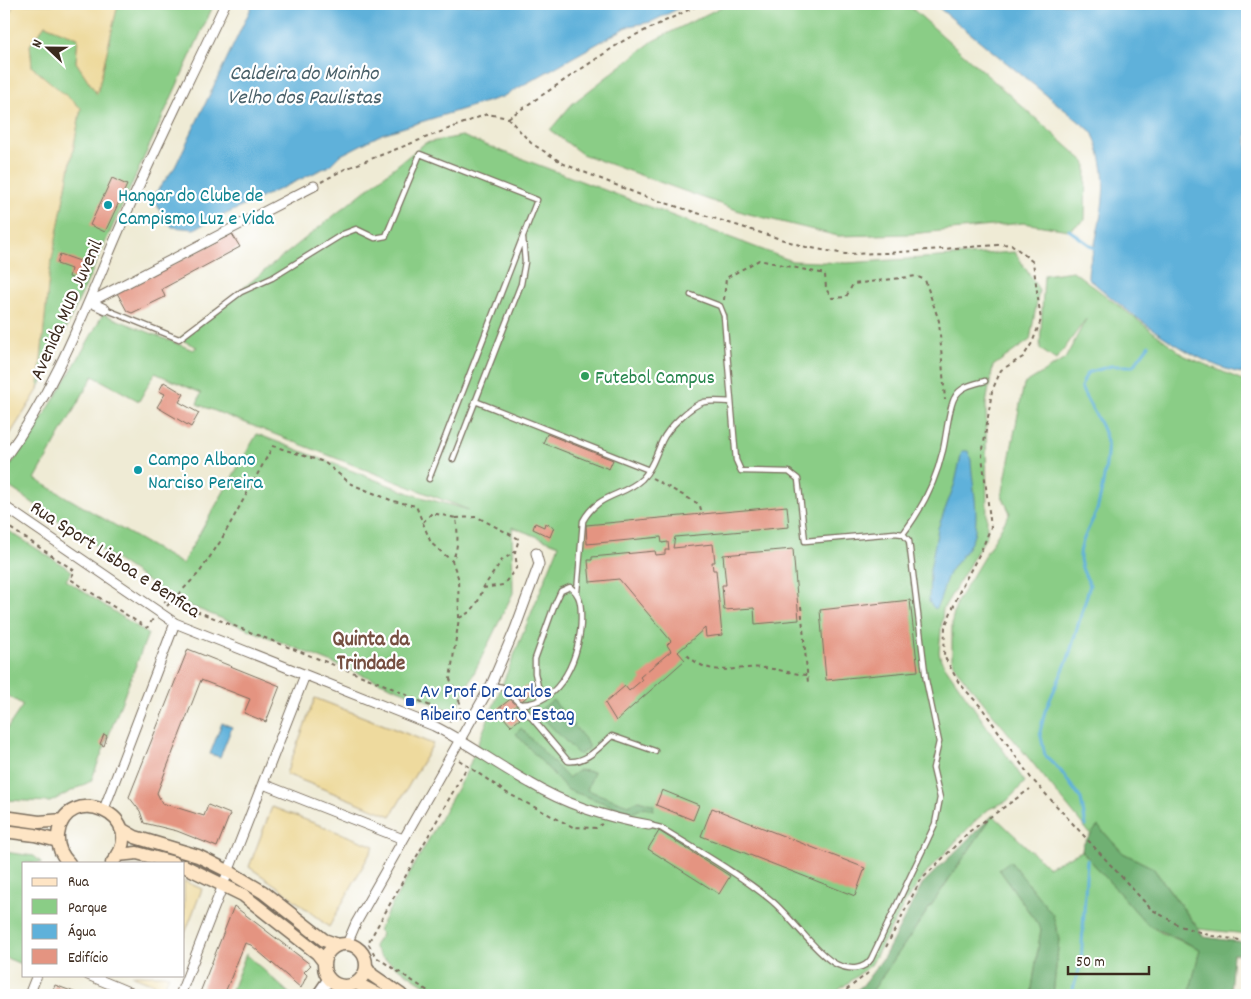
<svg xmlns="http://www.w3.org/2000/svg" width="1251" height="999" viewBox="0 0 1251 999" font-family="Dekko,sans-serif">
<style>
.green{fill:#8acd86;stroke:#627c52;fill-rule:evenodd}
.forest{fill:#6fb073;stroke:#556d48}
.sand{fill:#eeda9e;stroke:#94825e}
.water{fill:#5fb1da;stroke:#4d6e7c}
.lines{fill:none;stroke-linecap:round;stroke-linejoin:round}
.stream{stroke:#5fb1da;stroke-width:3}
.building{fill:#e49481}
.service-casing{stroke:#7a6e5e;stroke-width:7}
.minor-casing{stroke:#7a6e5e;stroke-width:11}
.tertiary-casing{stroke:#7a6e5e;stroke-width:14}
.secondary-casing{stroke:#7a6e5e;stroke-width:15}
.path{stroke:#7a6e5e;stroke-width:2;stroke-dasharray:4 4;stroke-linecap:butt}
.service{stroke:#fff;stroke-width:4.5}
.minor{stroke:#fff;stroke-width:9}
.tertiary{stroke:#fff;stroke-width:11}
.secondary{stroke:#fee5c5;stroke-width:12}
.culture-dot{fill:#0f9aa8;stroke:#fff;stroke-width:2}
.leisure-dot{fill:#2e9e5b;stroke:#fff;stroke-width:2}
.transit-dot{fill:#1a4fb4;stroke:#fff;stroke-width:2}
.labels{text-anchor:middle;stroke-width:4.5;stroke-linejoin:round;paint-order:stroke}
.culture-label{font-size:20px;fill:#0d838f;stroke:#fff;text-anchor:start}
.street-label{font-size:20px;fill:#3b2a1e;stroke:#fff}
.leisure-label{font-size:20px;fill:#27864d;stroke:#fff;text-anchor:start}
.transit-label{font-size:20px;fill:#164399;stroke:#fff;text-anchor:start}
.water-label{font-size:21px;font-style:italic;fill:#496069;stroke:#fff}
.neighbourhood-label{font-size:21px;font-weight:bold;fill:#764f41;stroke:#fff}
</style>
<rect width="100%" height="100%" fill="#fff"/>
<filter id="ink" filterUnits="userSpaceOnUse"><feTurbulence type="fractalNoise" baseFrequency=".02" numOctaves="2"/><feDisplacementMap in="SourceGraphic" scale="10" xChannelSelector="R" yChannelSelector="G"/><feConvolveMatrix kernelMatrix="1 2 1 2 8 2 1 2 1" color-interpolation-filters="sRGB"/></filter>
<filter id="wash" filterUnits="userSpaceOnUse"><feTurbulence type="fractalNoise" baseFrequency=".0096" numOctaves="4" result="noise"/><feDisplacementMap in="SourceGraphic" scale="20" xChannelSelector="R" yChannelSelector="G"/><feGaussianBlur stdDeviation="1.12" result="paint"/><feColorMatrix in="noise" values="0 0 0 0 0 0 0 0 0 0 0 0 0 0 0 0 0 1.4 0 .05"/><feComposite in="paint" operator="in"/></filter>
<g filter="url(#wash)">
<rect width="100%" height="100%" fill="#efebd5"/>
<!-- green -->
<path class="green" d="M118,4H214L38,390L49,275L81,109L32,67L30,45L45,25L78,38L76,62L97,94Z
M727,4H907L1086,163L1085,220L1069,230L1023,223L910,234L838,236L745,213L582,154L550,130L572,104L653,41Z
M462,136L792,261L847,263L1015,252L1039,290L1030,340L993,366L986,404L987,535L943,609L939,652L941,660L1025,782L1007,801L989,809L975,821L928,871L906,901L871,965L832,995H440L380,956L374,946L382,934L378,930L467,771L559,545L512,527L513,593L455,712L188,605L165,593L8,486L5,473C42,422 73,369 103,314L193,350L197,347L179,339L425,143ZM155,373L201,393L197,404L469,510L417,496L257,434L182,564L35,479L93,376L139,401Z
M1073,271L1185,356L1247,382V934L1199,929L1153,868L1123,853L1098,826L1091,835L957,670L952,659V620L957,602L1010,513L1002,496L1024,384L1065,359L1086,319L1056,360L1040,349L1044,275Z
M4,528L72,571L66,580L148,634L91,781L50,802L4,800V733L23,705L4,693Z
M993,815L1048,867L1082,851L1148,925L1162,933L1200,949L1189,995H1053L1059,939L999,869L1041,929L1031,995H867L873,990Z
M4,852L34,856L42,863H24V957L21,964L4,957Z
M246,954L291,995H230Z"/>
<!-- forest -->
<path class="forest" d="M553,700L585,739L589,748L579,755L537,712Z
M521,728L568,778L579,770L594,772L587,790L628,805L639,800L654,805L653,810L645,807L632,813L568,790L516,734Z
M993,815L873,990L867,995H850L863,985L884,957L923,883Z
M1098,826L1123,853L1153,868L1204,937L1247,943V954H1233L1230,995H1189L1200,949L1148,925L1082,851L1083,844Z
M1010,861L1053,915L1059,939L1053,995H1031L1041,929L999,869Z"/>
<!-- sand -->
<path class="sand" d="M14,4H118L97,94L76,62L78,38L45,25L30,45L32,67L81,108L49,275L38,390L4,444V25Z
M315,698L433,744L391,816L286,774Z
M272,807L374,846L329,927L278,887L249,867Z
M184,881L202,889L184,936Z
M131,975H169L164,988Z"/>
<!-- water -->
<path class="water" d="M253,4H688L651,22L629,26L502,97L382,134L339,156L329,166L194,229L172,227L161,213L153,196L175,167Z
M934,4H1247V374C1197,368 1126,311 1088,278C1088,261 1092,259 1095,244C1104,201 1110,174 1092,132Z
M962,451H968L971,460C972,483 981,520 972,541C966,553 955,562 949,573C943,585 943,598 935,609L929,602L930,570L938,528L955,483Z
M222,723L232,727L220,757L210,754Z"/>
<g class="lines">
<!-- stream -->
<path class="stream" d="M1069,230L1094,248
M1086,826L1081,799L1060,770L1045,755L1040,732L1045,711L1068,659L1090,585C1087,578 1082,571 1081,564C1076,546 1091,526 1097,510C1101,496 1109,456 1107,442C1103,422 1088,405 1081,387L1087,373L1111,366H1133L1149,345
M1071,995L1081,963L1087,860"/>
</g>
<g id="blocks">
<!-- building -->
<path class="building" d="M112,178L127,185L105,232L90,225Z
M232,234L240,247L162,289L165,297L132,313L127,311L117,293Z
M60,254L91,265L82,282L69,277L71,269L57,264Z
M164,382L184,394L179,402L199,413L191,427L157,407L165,394L159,391Z
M547,434L613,460L609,469L543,443Z
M787,506L789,527L675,537L673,548L713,544L715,562H712L713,570H716L722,635L706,637L705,628L678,652L685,660L616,721L605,703L625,686L629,691L642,680L640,677L671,651L667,645L671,641L619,579L590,582L588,560H592V557L655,551L656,555L665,554V550H669L668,542L662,543L661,537L587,544L586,525Z
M535,523L544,527L545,523L554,527L550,537L533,529Z
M793,549L799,620L755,624L754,608L724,610L722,585H726L723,555Z
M910,600L918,671L826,680L820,610Z
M188,649L280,686L266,722L244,713L250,699L201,680L157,793L162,803L204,816L208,805L230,814L217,847L177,831L144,823L140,811L129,797Z
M526,686L532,692L512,710L520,719L511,726L497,710Z
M104,734L107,736L104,746L100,744Z
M662,790L699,805L693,820L656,805Z
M712,808L865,868L855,896L701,836Z
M659,831L730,876L719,894L648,849Z
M234,906L311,965L304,972L307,975L301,988L251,945L245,943L224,995H199Z
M55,985L82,995H51Z"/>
</g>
</g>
<g filter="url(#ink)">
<use href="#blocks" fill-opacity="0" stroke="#7a6e5e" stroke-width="1"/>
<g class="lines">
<defs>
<path id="service" d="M105,309L179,339L241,292L272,278L343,234L356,229L375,238L386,236L420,154L537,200L429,479
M475,401L649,470
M453,459L521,284L525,262L523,238
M903,534C922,509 936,480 943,450C946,438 949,405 955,397C961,386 974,384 985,381
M577,592L583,521C598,493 623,497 642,479C652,469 656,454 662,441C668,428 690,406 704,402C713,400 723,402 731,402
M491,685L502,687L520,704C562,705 581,653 581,618C581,605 581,595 570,587L561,591L554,606L535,659V673L541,699
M520,704L568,761C587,763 599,747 612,736L655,751
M649,825L661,828C698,851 738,873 772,901C790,916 820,958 838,965C850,970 864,970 871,959L928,839L935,824L940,798L933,768L939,742L926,680L909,541L903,534L895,533L805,541L798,479L789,472L741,471L736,460L724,316L720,306L691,295"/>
<path id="minor" d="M90,302L314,186
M90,302L105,309
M4,459C56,389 85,309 119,230C152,154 190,79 225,4
M4,506L175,623L434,726C468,743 497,765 530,783C565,804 609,818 649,825
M263,784L403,839
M104,809L175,623
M347,944L356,923L491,685L515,629L539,564L536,553
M88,975L136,995
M29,995L37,975
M180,995L305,675"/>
<path id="tertiary" d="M318,995L329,979"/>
<path id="secondary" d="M4,817L39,822L63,820
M121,829L135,837L198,856L228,871L263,892L324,940L338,945
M4,831L35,835L58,841
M118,855L137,853L174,863
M69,863C61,855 57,846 58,835C64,780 154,815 112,863
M184,866L243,895L317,953L324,962
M324 965a21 21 0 1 1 42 0a21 21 0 1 1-42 0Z
M366,966L372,975L401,995
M356,983L379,995"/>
</defs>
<!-- service casing -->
<use href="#service" class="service-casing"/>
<!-- minor casing -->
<use href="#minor" class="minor-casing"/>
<!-- tertiary casing -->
<use href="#tertiary" class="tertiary-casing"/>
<!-- secondary casing -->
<use href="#secondary" class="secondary-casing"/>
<!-- path -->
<path class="path" d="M508,118L623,41L701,4
M321,182L345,169L487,114L508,118L531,143L564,164L643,196L806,247L845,254L887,253L1011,244L1033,262L1041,320L1032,343L1023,357L1001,370L992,391L982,456L991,527L981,551L961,588L945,627L944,656L959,683L982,708L1031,778L1151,909L1180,926L1212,936L1247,941
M724,300L726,278L759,260L825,274L826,289L832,298L846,297L853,284L916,276L925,280L939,321L945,400
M652,478L697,503L700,506L702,514
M456,518L477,517L519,539L515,552
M423,522L432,513L456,518C458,534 459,547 452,561
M4,524L75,571L70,579L147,628L153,619
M164,603L169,596L186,607L385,685L452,716L449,722
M167,606L199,573L220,542L273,446L324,462L351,484L393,501L416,506L431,543L452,561L458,577L459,618L450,679L460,703V719
M801,606L808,683
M459,618C474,611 478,604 483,588L503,585L517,567L515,552L502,560L483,588
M687,655C714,680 733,665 765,668C779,669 792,674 807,675
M459,760L507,793L573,827L596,828L602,824
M886,947L920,881L970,831L1030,789
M434,995L376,957L368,943L467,767
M840,995L868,973"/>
<!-- service -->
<use href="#service" class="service"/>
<!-- minor -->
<use href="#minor" class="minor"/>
<!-- tertiary -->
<use href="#tertiary" class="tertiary"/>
<!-- secondary -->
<use href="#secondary" class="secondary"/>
</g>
</g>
<!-- markers -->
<g class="culture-dot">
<circle cx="108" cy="205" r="5"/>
<circle cx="138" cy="470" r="5"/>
</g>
<circle class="leisure-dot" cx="585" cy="376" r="5"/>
<rect class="transit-dot" x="405" y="697" width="10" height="10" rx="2.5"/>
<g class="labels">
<!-- culture labels -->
<g class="culture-label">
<text x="118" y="201">Hangar do Clube de<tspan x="118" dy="23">Campismo Luz e Vida</tspan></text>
<text x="148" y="465">Campo Albano<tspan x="148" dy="23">Narciso Pereira</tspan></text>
</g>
<!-- street labels -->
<g class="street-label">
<text transform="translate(65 309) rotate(-66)" y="7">Avenida MUD Juvenil</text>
<text transform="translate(116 558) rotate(33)" y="7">Rua Sport Lisboa e Benfica</text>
</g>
<!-- leisure labels -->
<g class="leisure-label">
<text x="595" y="383">Futebol Campus</text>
</g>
<!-- transit labels -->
<g class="transit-label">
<text x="420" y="697">Av Prof Dr Carlos<tspan x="420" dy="23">Ribeiro Centro Estag</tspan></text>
</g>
<!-- water labels -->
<g class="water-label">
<text x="304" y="79">Caldeira do Moinho<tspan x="304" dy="24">Velho dos Paulistas</tspan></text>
</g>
<!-- neighbourhood labels -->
<g class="neighbourhood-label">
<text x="371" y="645">Quinta da<tspan x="371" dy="24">Trindade</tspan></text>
</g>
</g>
<!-- margin -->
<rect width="1251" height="999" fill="none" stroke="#fff" stroke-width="20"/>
<!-- legend -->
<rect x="22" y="862" width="162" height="115" fill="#ffffff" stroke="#b1aaa5"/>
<rect x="32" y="878" width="25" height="8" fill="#fee5c5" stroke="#b1aaa5"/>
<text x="68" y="886" font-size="15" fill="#3b2a1e">Rua</text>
<rect x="32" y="899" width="25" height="15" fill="#8acd86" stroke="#b1aaa5"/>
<text x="68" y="912" font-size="15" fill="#3b2a1e">Parque</text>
<rect x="32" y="924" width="25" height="15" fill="#5fb1da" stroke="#b1aaa5"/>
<text x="68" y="936" font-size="15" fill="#3b2a1e">Água</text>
<rect x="32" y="949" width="25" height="15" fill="#e49481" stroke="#b1aaa5"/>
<text x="68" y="962" font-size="15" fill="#3b2a1e">Edifício</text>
<!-- north arrow -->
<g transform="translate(48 48) rotate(292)" stroke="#ffffff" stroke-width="4" paint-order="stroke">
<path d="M0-4L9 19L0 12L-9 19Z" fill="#3b2a1e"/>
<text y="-8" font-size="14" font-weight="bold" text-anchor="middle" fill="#3b2a1e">N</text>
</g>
<!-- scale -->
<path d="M1068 966v8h81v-8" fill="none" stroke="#3b2a1e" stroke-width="2.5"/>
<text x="1076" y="966" font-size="15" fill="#3b2a1e" stroke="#ffffff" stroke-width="4" paint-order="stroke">50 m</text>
</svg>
